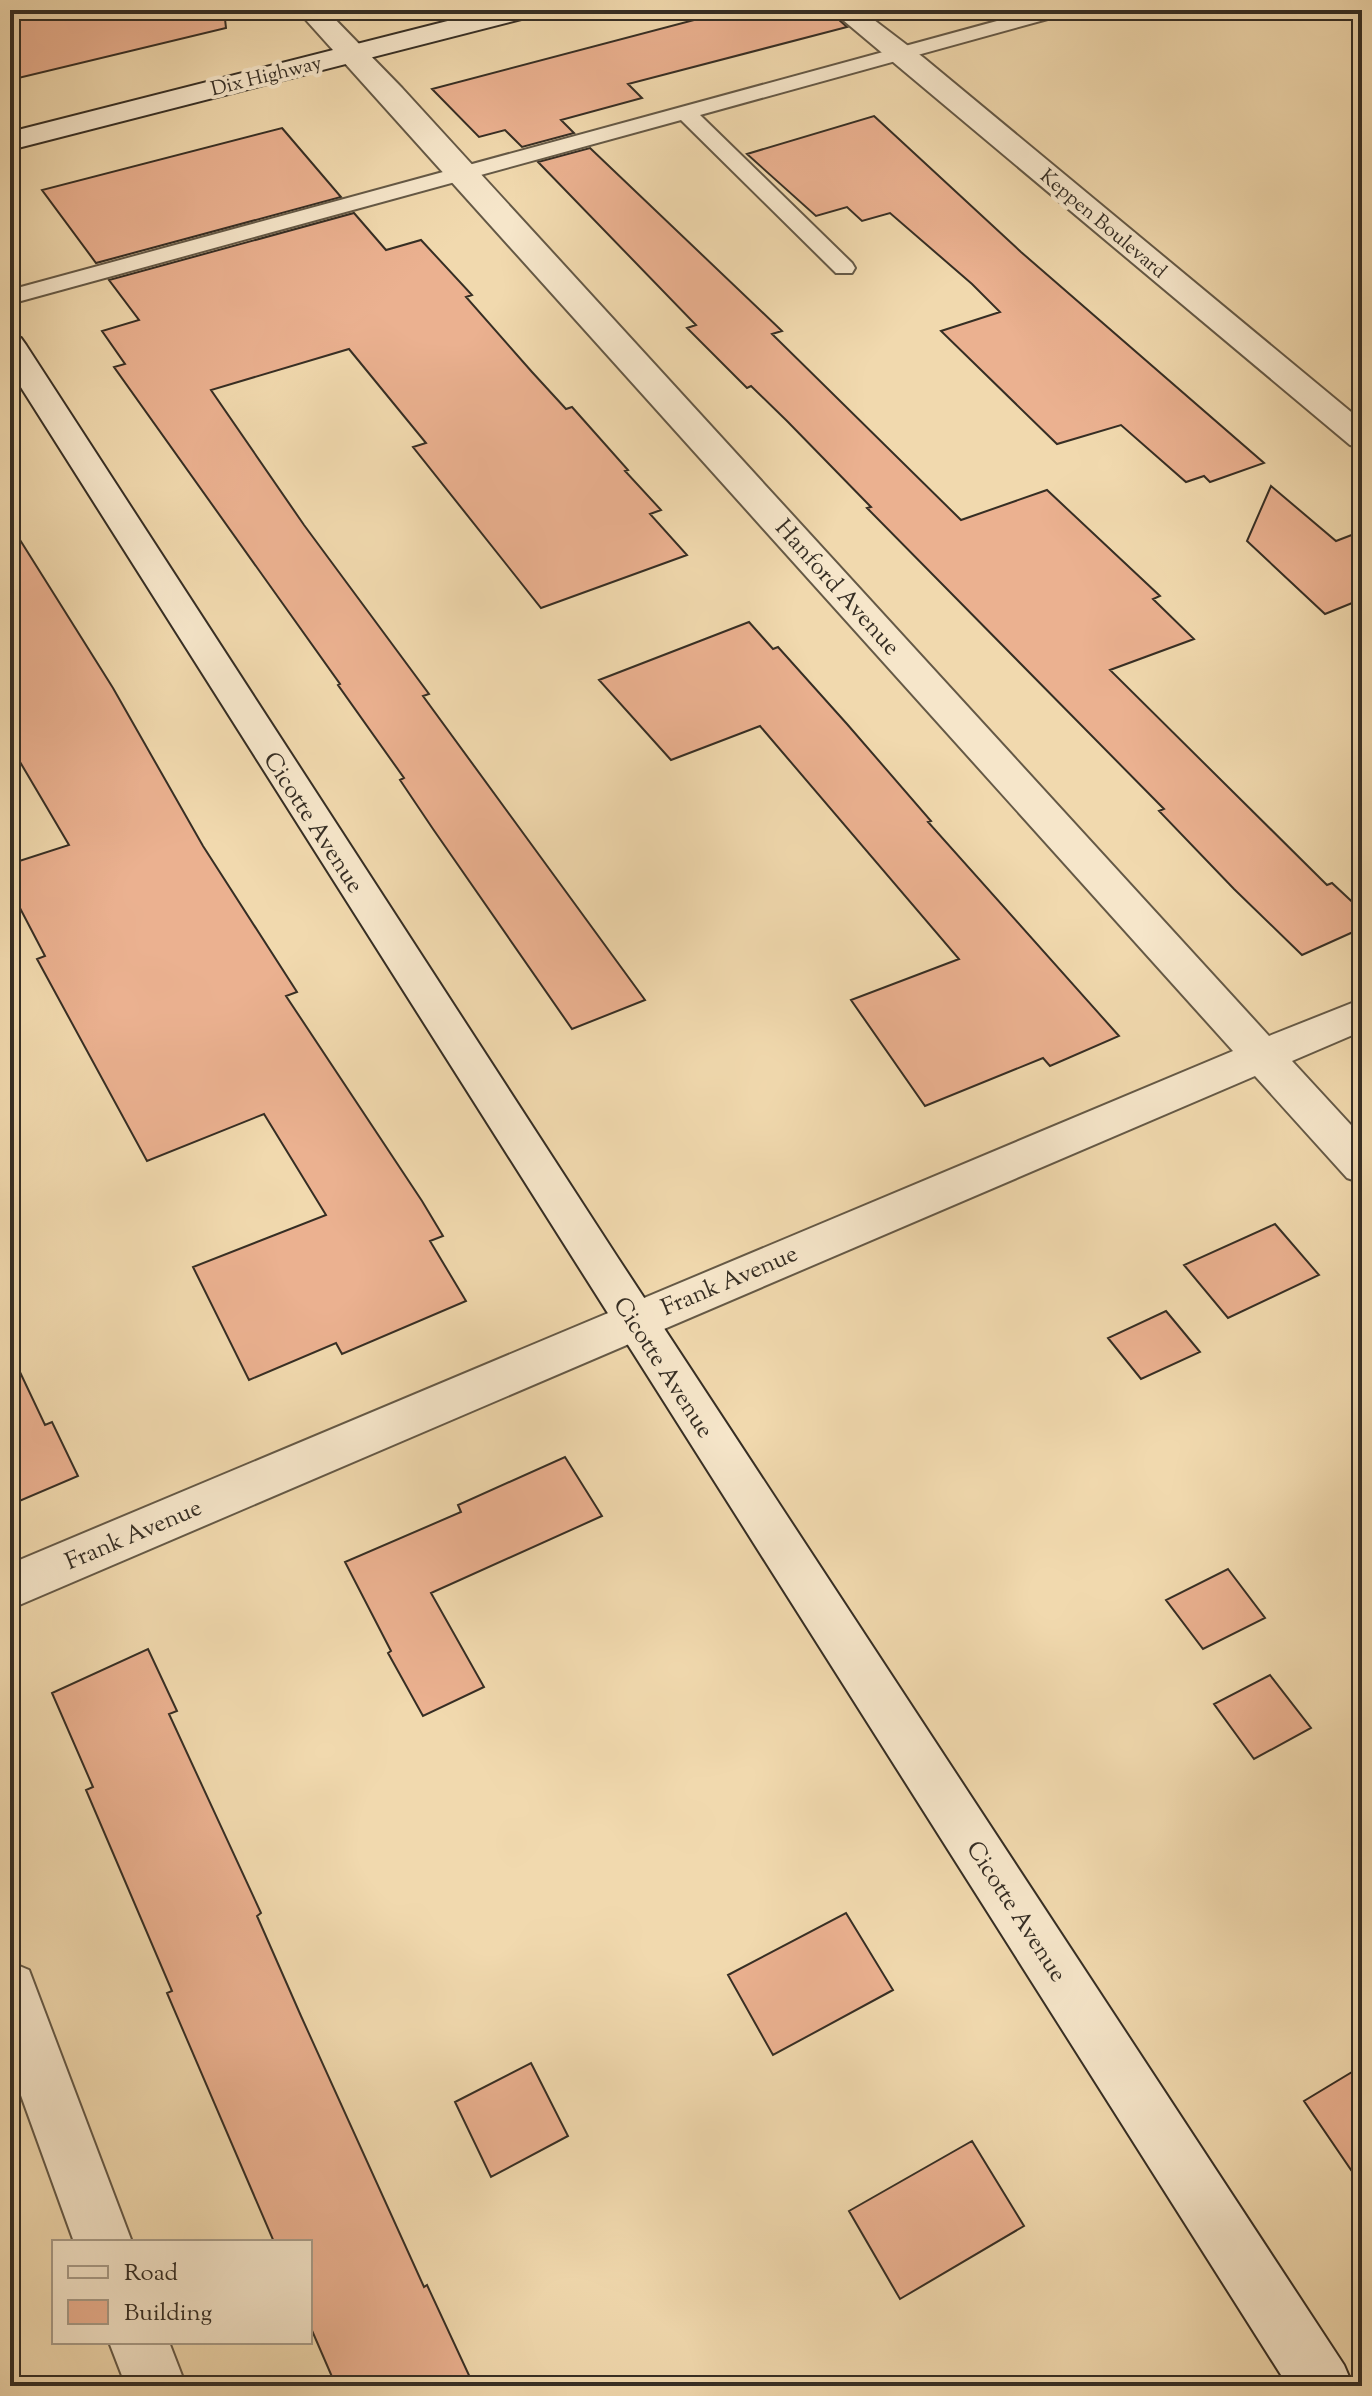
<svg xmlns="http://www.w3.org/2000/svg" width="1372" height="2396" viewBox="0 0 1372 2396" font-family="'Sorts Mill Goudy',serif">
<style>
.building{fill:#ebb190;stroke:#362e24;stroke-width:2}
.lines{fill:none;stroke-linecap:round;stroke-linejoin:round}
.lane-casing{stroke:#655946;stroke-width:4}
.street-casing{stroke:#655946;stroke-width:4}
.secondary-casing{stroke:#362e24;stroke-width:4}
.lane{fill:#f6e6ca;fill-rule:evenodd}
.street{fill:#f6e6ca;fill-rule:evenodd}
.secondary{fill:#f6e6ca;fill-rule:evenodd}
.labels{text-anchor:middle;stroke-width:8;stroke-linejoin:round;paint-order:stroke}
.far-street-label{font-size:20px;fill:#362e24;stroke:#f6e6ca}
.street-label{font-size:24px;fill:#362e24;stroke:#f6e6ca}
</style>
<rect width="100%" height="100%" fill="#f1d9ae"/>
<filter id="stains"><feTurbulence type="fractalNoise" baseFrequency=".0025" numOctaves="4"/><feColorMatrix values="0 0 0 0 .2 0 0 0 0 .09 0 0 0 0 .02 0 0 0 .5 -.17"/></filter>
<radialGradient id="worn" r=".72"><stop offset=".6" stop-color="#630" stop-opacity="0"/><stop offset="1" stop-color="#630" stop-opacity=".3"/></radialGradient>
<!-- building -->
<path class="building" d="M10,10H224L226,28L10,80Z
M732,10H828L847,27L628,84L642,98L561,120L574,133L522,147L505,130L479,137L432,89Z
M874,116L1021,252L1264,463L1210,482L1204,476L1186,482L1121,425L1057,444L941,331L1000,312L972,284L890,213L862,221L847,207L816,216L747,154Z
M282,128L341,197L96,263L42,190Z
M590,148L782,331L772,334L961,520L1047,490L1160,596L1153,599L1194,639L1110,670L1327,885L1332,883L1362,911V928L1302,955L1234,889L1159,811L1164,809L867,508L871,507L787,421L751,386L747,388L687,328L696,325L538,162Z
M354,213L386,250L421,240L472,295L466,297L532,372L566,409L572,407L628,470L625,471L661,510L650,514L687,555L541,608L413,447L426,443L349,349L211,390L304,525L429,694L423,696L645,1000L572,1029L433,829L400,780L404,778L338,685L340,684L114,367L125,364L102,331L139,320L109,280Z
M1271,486L1336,541L1362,531V599L1325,614L1247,541Z
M10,524L113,688L203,846L297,992L286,996L422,1201L443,1236L430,1241L466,1301L342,1354L336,1343L249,1380L193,1267L326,1215L264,1114L147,1161L37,959L45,956L10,889V864L69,845L10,745Z
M749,622L773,649L778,647L847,724L931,821L928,822L1119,1036L1050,1066L1043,1058L925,1106L851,1000L959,959L760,726L671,760L599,680Z
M1275,1224L1319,1275L1228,1318L1184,1265Z
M1166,1311L1200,1352L1141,1379L1108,1338Z
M10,1351L45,1425L52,1422L78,1476L10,1505Z
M565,1457L602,1516L431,1593L484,1687L423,1716L388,1653L391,1651L345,1562L461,1512L458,1505Z
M1228,1569L1265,1618L1203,1649L1166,1600Z
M148,1649L177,1711L169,1714L261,1913L257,1916L301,2016L424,2287L427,2285L474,2386H336L310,2326V2242H274L167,1993L172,1991L86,1790L93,1787L52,1693Z
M1270,1675L1311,1728L1254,1759L1214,1704Z
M846,1913L893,1990L773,2055L728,1975Z
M531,2063L568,2136L491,2177L455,2102Z
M1362,2066V2186L1304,2101Z
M972,2141L1024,2226L900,2299L849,2211Z"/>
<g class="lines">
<defs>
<path id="lane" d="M1037,10H1069L1066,14L700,115L852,263L855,268L852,273H836L681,120L10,304V290Z"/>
<path id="street" d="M297,10H326L402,88L1269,1036L1362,999V1031L1292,1061L1362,1137V1183L1347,1178L1255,1076L10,1609V1564L1233,1051Z
M831,10H861L924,58L1362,421V448L1350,445Z
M10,1962L29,1970L132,2242H74L10,2065Z
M109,2342H169L186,2386H126Z"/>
<path id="secondary" d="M491,10H537L533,16L10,150V132Z
M10,335L21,338L26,345L616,1255L1344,2365L1353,2386H1288L10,370Z"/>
</defs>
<!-- lane casing -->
<use href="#lane" class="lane-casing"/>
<!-- street casing -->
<use href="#street" class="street-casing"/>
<!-- secondary casing -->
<use href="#secondary" class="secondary-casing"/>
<!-- lane -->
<use href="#lane" class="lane"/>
<!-- street -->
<use href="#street" class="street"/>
<!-- secondary -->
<use href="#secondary" class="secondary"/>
</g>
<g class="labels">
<!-- far-street labels -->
<g class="far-street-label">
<text transform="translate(266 75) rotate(-14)" y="7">Dix Highway</text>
<text transform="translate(1104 223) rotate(40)" y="7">Keppen Boulevard</text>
</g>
<!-- street labels -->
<g class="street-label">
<text transform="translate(838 587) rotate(48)" y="8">Hanford Avenue</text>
<text transform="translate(314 822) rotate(57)" y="8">Cicotte Avenue</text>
<text transform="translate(729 1280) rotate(-23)" y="8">Frank Avenue</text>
<text transform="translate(664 1367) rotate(57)" y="8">Cicotte Avenue</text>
<text transform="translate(133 1534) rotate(-23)" y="8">Frank Avenue</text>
<text transform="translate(1017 1911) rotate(57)" y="8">Cicotte Avenue</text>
</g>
</g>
<!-- margin -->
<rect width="1372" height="2396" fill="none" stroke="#f1d9ae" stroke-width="40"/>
<rect x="12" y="12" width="1348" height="2372" fill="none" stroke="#362e24" stroke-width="4"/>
<rect x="20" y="20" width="1332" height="2356" fill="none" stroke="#362e24" stroke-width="2"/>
<!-- legend -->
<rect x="52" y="2240" width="260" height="104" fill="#f6e6ca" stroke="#a99c88" stroke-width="2"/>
<rect x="68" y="2266" width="40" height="12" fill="#f6e6ca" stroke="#a99c88" stroke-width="2"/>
<text x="124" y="2280" font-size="24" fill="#362e24">Road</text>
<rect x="68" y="2300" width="40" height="24" fill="#ebb190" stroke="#a99c88" stroke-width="2"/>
<text x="124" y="2320" font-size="24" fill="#362e24">Building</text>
<rect width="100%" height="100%" filter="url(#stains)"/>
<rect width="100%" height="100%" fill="url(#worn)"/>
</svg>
